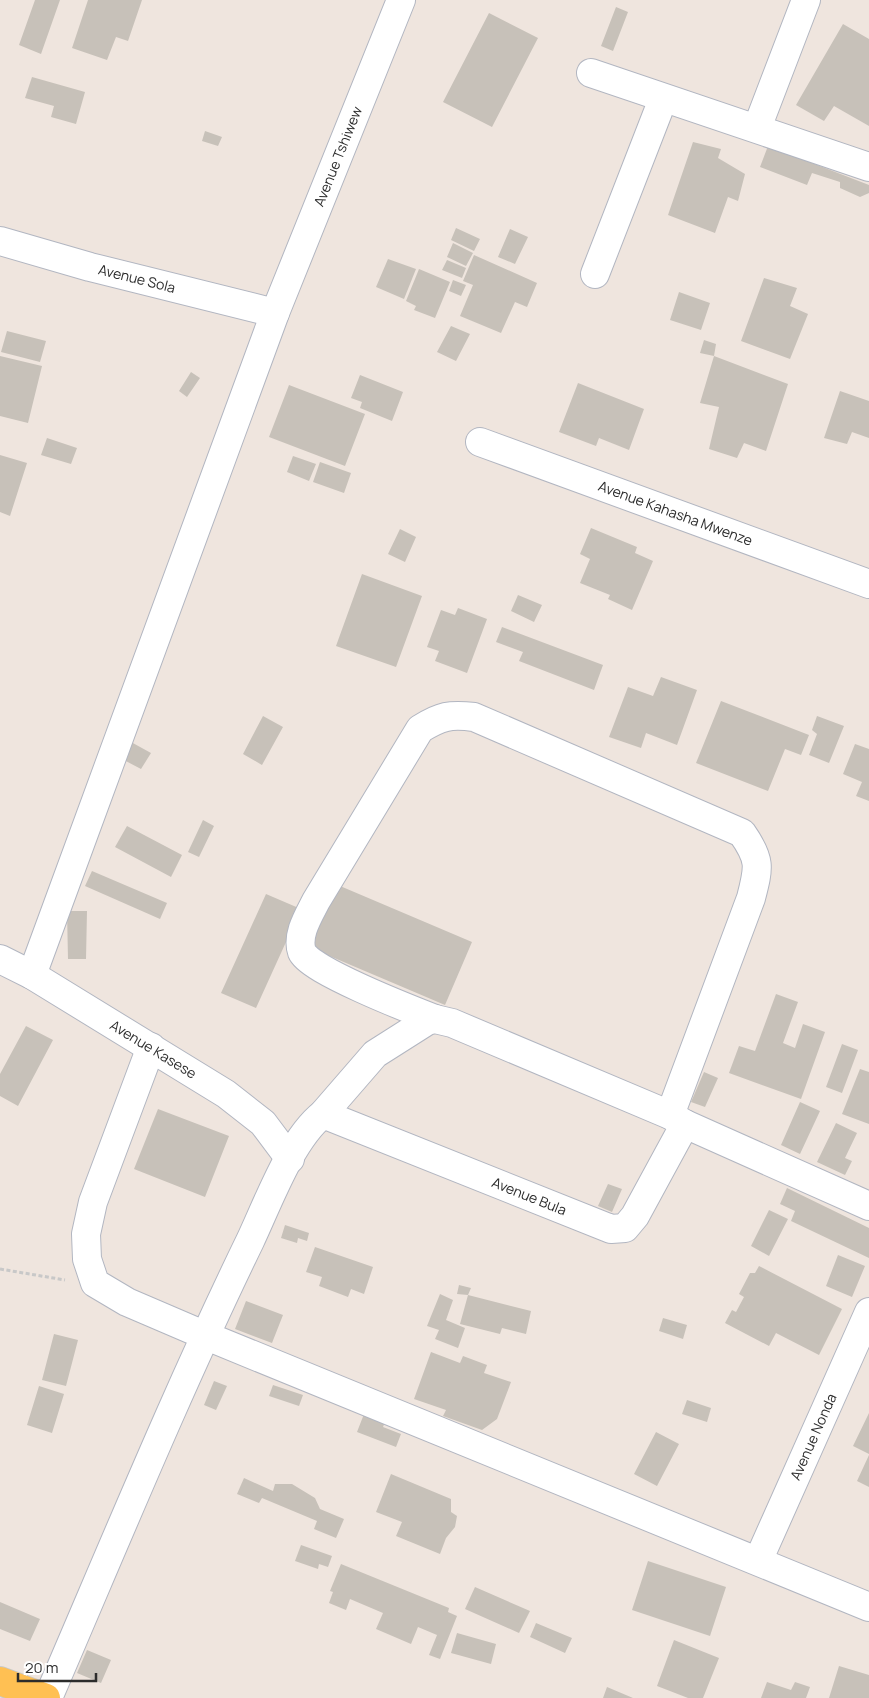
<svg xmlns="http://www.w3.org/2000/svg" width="869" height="1698" viewBox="0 0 869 1698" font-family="Manrope,sans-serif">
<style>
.building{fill:#c7c1b9}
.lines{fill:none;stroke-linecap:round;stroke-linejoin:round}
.minor-casing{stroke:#b2b6c1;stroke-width:30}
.major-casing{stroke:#c8c8c8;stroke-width:30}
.path{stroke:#c8c8c8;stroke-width:3;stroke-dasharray:4 2.5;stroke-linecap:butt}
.minor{stroke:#fff;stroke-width:28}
.major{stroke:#ffc053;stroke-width:28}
.labels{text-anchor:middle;stroke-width:4.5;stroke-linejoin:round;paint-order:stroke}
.street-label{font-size:14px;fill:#2c2c2c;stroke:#fff}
</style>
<rect width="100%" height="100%" fill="#efe5de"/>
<!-- building -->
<path class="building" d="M35,0H60L41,54L19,45Z
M88,0H142L128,41L116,37L107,60L72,48Z
M616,7L628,12L613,51L601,46Z
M489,13L538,38L492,127L443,102Z
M843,24L869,39V126L834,106L824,121L796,105Z
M32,77L85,92L76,124L51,117L54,106L25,98Z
M205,131L222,137L218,146L202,141Z
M693,142L721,149L718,158L745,174L738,201L728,197L715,233L668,215Z
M768,146L869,185V193L860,197L840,188V182L812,173L807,185L760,167Z
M456,228L480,239L474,251L451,240Z
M510,229L528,237L515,264L498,257Z
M453,243L473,253L466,266L447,257Z
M474,255L537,283L527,307L515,302L501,333L460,316L473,285L463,281Z
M388,259L416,269L404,299L376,287Z
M447,260L466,268L462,278L442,270Z
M419,269L450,282L435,318L414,310L416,306L406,301Z
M764,278L797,288L790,306L808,314L790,359L741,341Z
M453,280L466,285L461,296L449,291Z
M679,292L710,303L701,330L670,320Z
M451,326L470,334L456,361L437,352Z
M7,331L46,341L40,362L1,352Z
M704,340L716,344L714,356L788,384L766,451L744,443L737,458L709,449L719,407L700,403L714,356L700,353Z
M0,356L42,366L28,423L0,416Z
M191,372L200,378L187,397L179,391Z
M360,375L403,392L392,421L360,408L362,402L351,398Z
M578,383L644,409L629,450L599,438L596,446L559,432Z
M289,385L365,414L345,466L269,437Z
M840,391L869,401V438L852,432L847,444L824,438Z
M47,438L77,448L71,464L41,455Z
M0,455L27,463L10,516L0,512Z
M293,456L316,464L309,481L287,472Z
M320,462L351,473L344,493L313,482Z
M591,528L637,547L635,553L653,561L632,610L608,599L610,595L580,583L590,559L580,554Z
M400,529L416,537L405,562L388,554Z
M362,574L422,596L396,667L336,646Z
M518,595L542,605L534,622L511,611Z
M458,608L487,619L467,673L435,661L439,651L427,647L441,610L455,615Z
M502,627L603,665L594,690L519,661L523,652L496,642Z
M661,677L697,690L677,745L646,733L641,748L609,737L628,687L653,696Z
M721,701L809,735L801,755L785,749L768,791L696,763Z
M263,716L283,727L262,765L243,754Z
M817,716L844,726L829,763L809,755L817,734L812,730Z
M131,742L151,753L141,769L122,759Z
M855,744L869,749V801L856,796L862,782L843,774Z
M203,820L214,826L199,857L188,852Z
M127,826L182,855L171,877L115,847Z
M92,871L167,903L160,919L85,886Z
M333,883L472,942L445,1005L306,946Z
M266,894L301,909L256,1008L221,993Z
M67,911H87L86,959H68Z
M776,994L798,1002L783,1043L795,1048L803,1024L825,1032L801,1099L729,1073L739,1046L755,1051Z
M26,1026L53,1040L18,1106L0,1096V1074Z
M842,1044L858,1050L842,1093L826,1087Z
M860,1069L869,1072V1124L842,1114Z
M704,1072L718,1078L705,1107L691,1102Z
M800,1102L820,1111L800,1154L781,1145Z
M158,1109L229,1136L205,1197L134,1169Z
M836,1123L857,1133L845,1158L852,1161L845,1175L817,1162Z
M608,1184L622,1189L612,1212L598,1206Z
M787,1188L869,1228V1258L791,1221L795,1211L780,1204Z
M769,1210L788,1219L769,1256L751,1246Z
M285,1225L309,1233L307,1241L298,1238L297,1243L281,1238Z
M315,1247L373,1267L364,1294L351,1289L348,1297L319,1286L322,1277L306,1272Z
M838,1255L865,1266L852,1297L826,1286Z
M759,1266L842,1309L819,1355L776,1333L769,1346L725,1323L732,1310L736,1312L744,1297L739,1294L750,1273H755Z
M459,1285L471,1288L468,1295L457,1294Z
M440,1294L453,1300L446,1320L465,1328L458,1348L435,1339L439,1330L427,1326Z
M468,1295L531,1311L526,1334L502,1328L500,1334L460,1324Z
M246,1301L283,1315L272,1343L235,1329Z
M663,1318L687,1325L683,1339L659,1331Z
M54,1334L78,1340L66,1386L42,1380Z
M431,1352L460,1363L463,1356L487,1365L484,1373L511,1382L497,1419L482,1430L443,1416L446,1410L414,1399Z
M214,1381L227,1386L216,1410L204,1405Z
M273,1385L303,1395L299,1406L269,1396Z
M39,1386L64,1394L52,1433L27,1425Z
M687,1400L711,1408L707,1422L682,1414Z
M869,1413V1454L853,1446Z
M364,1414L385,1422L383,1427L401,1434L396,1447L357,1432Z
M656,1432L679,1444L657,1486L634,1474Z
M869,1455V1487L857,1481Z
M391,1474L451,1499V1512L457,1516L455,1527L446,1538L440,1554L396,1536L402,1522L376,1512Z
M244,1478L273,1491L275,1484H292L315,1498L320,1509L344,1519L336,1538L314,1529L317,1521L262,1498L259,1503L237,1494Z
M301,1545L332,1556L328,1567L319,1564L318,1569L295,1561Z
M648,1561L726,1587L710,1636L632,1610Z
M341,1564L449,1608L448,1612L457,1616L440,1659L429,1655L437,1635L418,1627L411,1644L376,1629L383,1613L350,1599L346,1610L329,1603L333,1592L330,1591Z
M475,1587L530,1611L519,1633L465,1609Z
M0,1602L40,1619L30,1641L0,1629Z
M536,1623L572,1638L565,1653L530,1637Z
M457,1633L496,1644L491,1664L451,1653Z
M674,1640L719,1658L703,1698H688L657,1686Z
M87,1650L111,1660L101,1683L77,1673Z
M839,1666L869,1675V1698H829Z
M767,1682L791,1690L795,1682L810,1687L806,1698H761Z
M607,1687L633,1698H603Z"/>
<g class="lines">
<defs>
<g id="minor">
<path d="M591,73L869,167"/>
<path d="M757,128L806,0"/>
<path id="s1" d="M0,241L90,267L275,313"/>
<path d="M595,274L663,99"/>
<path id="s2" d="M480,442L869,584"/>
<path id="s3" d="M0,959L32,975L226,1094L263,1123L290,1159"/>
<path id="s4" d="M32,975L275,313L401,0"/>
<path d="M435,1019C412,1010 309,970 302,952C296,935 309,915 316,901L420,729C441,716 450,714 474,717L742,833C761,860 759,867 751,898L670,1115"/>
<path d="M151,1047L93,1202L86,1234L87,1259L95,1283L127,1302L204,1335L869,1607"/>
<path id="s5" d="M323,1114L611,1229L625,1228L635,1216L685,1124"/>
<path id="s6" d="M758,1561L869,1312"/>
<path d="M48,1698C114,1545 177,1391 250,1241C268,1203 291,1139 323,1114L375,1054L427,1021L435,1019L452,1023L670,1115L685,1124L869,1206"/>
</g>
<path id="major" d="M0,1681L46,1698"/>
</defs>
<!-- minor casing -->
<use href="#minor" class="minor-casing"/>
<!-- major casing -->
<use href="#major" class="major-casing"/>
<!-- path -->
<path class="path" d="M0,1269L65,1280"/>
<!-- minor -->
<use href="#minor" class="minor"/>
<!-- major -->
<use href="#major" class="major"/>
</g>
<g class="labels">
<!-- street labels -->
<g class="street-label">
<text dy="5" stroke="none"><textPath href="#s4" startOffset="874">Avenue Tshiwew</textPath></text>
<text dy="5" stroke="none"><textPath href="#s1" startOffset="142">Avenue Sola</textPath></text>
<text dy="5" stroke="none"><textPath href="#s2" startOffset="208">Avenue Kahasha Mwenze</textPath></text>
<text dy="5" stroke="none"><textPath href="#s3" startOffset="178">Avenue Kasese</textPath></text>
<text dy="5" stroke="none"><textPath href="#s5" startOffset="222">Avenue Bula</textPath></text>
<text dy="5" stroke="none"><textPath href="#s6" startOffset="136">Avenue Nonda</textPath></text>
</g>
</g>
<!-- scale -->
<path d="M18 1673v8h78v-8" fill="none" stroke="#2c2c2c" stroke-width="2.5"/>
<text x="25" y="1673" font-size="15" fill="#2c2c2c" stroke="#ffffff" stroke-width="4" paint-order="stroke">20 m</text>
</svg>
